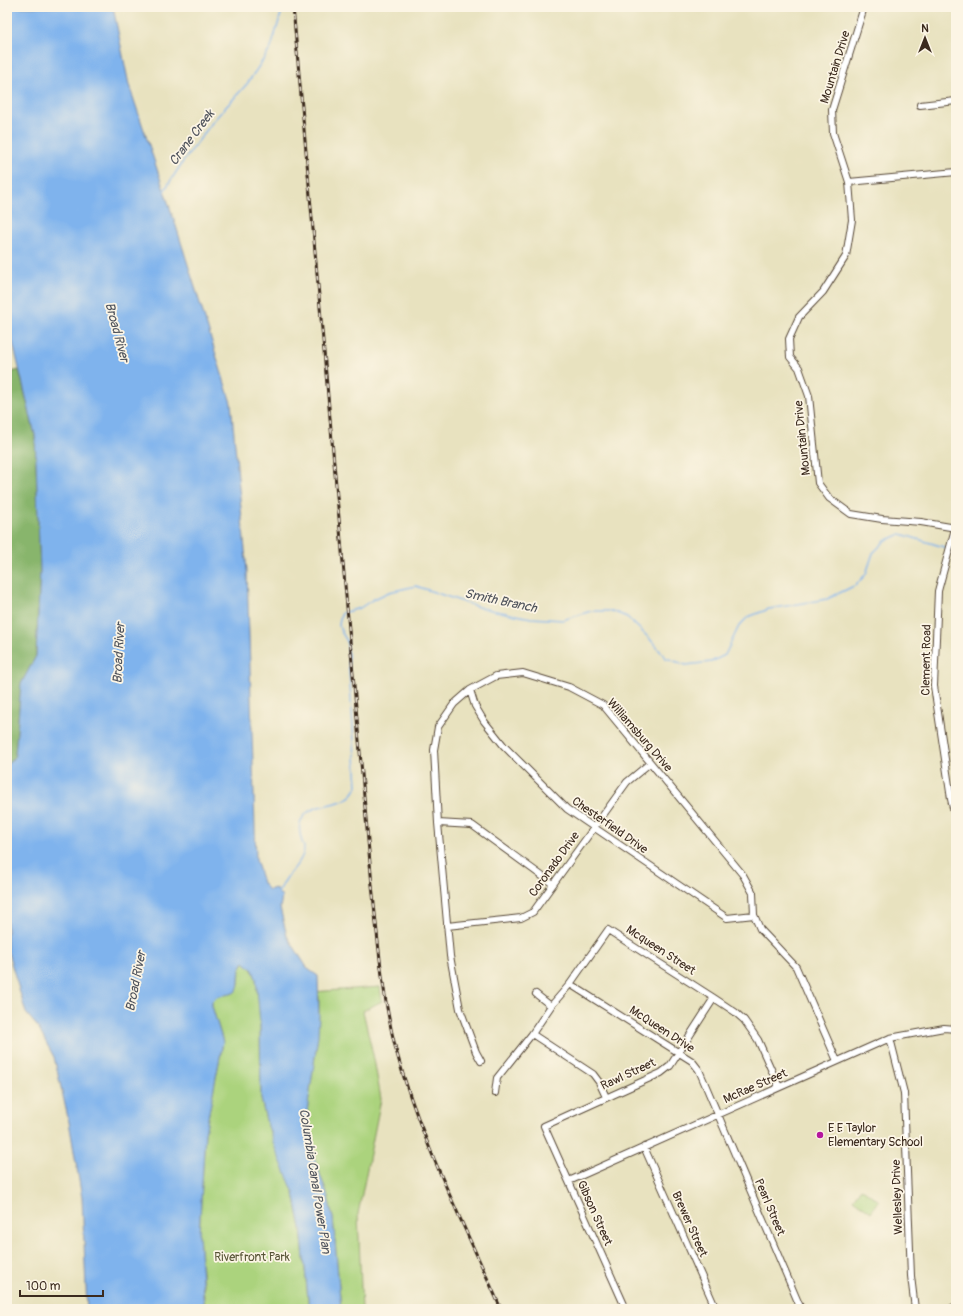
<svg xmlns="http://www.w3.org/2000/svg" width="963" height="1316" viewBox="0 0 963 1316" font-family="Pangolin,sans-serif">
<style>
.green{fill:#abd37d;stroke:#737e4e}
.forest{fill:#88b56c;stroke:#627045}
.water{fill:#7fb3ed;stroke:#5d6e86}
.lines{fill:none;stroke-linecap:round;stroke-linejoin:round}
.stream{stroke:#7fb3ed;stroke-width:1.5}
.minor-casing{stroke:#554636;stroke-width:8}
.minor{stroke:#fff;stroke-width:6}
.rail-casing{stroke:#3b2a1e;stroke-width:3}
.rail{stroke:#fcf5e5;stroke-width:1.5;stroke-dasharray:4.5;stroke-linecap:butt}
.poi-dot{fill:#b5179e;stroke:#fcf5e5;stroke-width:1.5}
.labels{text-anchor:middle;stroke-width:3.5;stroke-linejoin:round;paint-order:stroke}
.street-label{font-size:12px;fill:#3b2a1e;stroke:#fcf5e5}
.poi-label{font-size:12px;fill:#3b2a1e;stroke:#fcf5e5;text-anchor:start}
.park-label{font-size:12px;fill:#575436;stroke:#fcf5e5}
.water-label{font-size:13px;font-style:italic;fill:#4f535c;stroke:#fcf5e5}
</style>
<rect width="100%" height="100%" fill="#fcf5e5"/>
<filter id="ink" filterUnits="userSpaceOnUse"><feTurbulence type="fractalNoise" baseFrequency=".025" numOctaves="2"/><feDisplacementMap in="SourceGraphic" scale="8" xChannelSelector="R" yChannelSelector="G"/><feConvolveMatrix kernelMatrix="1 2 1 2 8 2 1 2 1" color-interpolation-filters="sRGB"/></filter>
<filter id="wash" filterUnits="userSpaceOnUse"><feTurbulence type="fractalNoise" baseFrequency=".012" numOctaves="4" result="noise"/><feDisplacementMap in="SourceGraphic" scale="16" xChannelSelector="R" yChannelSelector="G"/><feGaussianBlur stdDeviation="0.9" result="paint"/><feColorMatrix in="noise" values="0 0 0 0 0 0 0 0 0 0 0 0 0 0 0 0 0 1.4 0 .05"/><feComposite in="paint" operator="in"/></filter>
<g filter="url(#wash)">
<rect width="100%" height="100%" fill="#e8e2bf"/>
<!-- green -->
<path class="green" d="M244,962C258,974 256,979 258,996L380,987L382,1001L363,1011L374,1059L381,1099L358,1214L362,1309H341L333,1218L328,1197L309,1143L306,1132V1119C311,1078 320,1038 319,996L260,1022L261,1099L266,1120L294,1193L301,1228L309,1309H205L199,1235L205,1133L223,1042L212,1006V1000L216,996L233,993L239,984L240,969Z
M861,1188L879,1201L871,1212L853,1199Z"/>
<!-- forest -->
<path class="forest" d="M19,370L35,435L40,571L36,656L21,684L15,756L7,765V373Z"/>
<!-- water -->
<path class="water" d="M7,7H113L129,85L176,226L231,403L247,571L256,859L263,883L269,890L275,888L282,897L280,908L287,936L308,969L318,976L319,1016L318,1036L306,1119V1132L309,1143L328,1197L333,1218L341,1309H309L301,1228L294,1193L275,1148L266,1120L261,1099L260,1022L256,979L253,970L244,962C242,965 240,968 240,971C238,977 241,987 235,992C228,997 220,992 212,1001V1006L223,1042L205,1133L199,1235L204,1309H87L82,1198L69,1122L54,1057L37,1026L26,1013L7,949V765L15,756L21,684L36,656L40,571L35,435L7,318Z"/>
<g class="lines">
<!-- stream -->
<path class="stream" d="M164,191L182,163L214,120L247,84L271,48L283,7
M950,549L956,551
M278,893C281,888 284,882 287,877C293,869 304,859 304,848C304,846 303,844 302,842C299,831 297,823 306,814C320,800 349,809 357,786L347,641C340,629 336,628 342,613L360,608L372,600L389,592L416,586L481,608L531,618L563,620L591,611H612L627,617L649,638L666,658L686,665L711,662L725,655L739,626L748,617L769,609L827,599L856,585L866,574L873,553L885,541L901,534L947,548"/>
</g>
</g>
<g filter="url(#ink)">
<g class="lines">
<defs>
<path id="minor" d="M864,7L832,110L833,133L849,182L852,220L846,256L823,292L799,317L789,339L790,357L799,368L809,396L818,483L829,498L851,514L882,519L921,522L956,528
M920,105L956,101
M849,182L956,172
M956,525L938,591L934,686L951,799L956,821
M470,690L475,706L484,721L504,746L567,809L727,918L754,915
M438,823L472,825L553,884
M447,926L521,918L533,912L627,782L650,763
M570,984L692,1061L699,1070L801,1309
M536,994L551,1006
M532,1034L593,1074L599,1082L606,1097
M890,1038L904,1093L911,1276L915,1309
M481,1061L476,1052L460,1009L450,956L438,823L434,750L438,727L454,704L470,690L496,676L523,673L569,687L603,705L743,875L753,893L754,915L760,929L796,967L837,1061
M495,1093L497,1078L532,1034L551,1006L570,984L608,930L714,998L735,1012L744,1020L758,1040L779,1087
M644,1147L716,1309
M569,1181L890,1038L944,1028L956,1029
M626,1309L544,1126L661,1073L670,1066L714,998
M950,1309L956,1306"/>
</defs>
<!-- minor casing -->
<use href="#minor" class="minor-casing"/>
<!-- minor -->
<use href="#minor" class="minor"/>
<defs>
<path id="rail" d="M293,7L372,885C378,940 382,996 396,1050C420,1140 464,1224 501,1309"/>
</defs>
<!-- rail casing -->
<use href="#rail" class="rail-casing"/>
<!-- rail -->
<use href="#rail" class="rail"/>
</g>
</g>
<!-- markers -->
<circle class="poi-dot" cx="820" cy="1135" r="4"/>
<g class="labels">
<!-- street labels -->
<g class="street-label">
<text transform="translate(835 67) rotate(-73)" y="4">Mountain Drive</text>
<text transform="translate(802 438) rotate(-96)" y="4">Mountain Drive</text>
<text transform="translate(926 660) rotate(-89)" y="4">Clement Road</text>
<text transform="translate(640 735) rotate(49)" y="4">Williamsburg Drive</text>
<text transform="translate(610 825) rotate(35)" y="4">Chesterfield Drive</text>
<text transform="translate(554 864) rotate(-54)" y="4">Coronado Drive</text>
<text transform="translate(661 950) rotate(33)" y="4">Mcqueen Street</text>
<text transform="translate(662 1029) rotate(33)" y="4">McQueen Drive</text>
<text transform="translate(628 1074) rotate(-25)" y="4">Rawl Street</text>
<text transform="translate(755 1086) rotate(-24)" y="4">McRae Street</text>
<text transform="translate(897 1197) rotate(-92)" y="4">Wellesley Drive</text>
<text transform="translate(770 1207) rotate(67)" y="4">Pearl Street</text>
<text transform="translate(595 1213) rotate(66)" y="4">Gibson Street</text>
<text transform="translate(690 1224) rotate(66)" y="4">Brewer Street</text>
</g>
<!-- poi labels -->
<g class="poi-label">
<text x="828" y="1132">E E Taylor<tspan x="828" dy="14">Elementary School</tspan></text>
</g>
<!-- park labels -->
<g class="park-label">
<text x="252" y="1261">Riverfront Park</text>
</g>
<!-- water labels -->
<g class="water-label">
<text transform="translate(191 137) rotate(-53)" y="5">Crane Creek</text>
<text transform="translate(118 332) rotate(75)" y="5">Broad River</text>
<text transform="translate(501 600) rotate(12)" y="5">Smith Branch</text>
<text transform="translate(118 653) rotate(-87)" y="5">Broad River</text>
<text transform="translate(135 981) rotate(-79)" y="5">Broad River</text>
<text transform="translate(316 1181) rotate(81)" y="5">Columbia Canal Power Plan</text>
</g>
</g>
<!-- margin -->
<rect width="963" height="1316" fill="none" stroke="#fcf5e5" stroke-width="24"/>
<!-- north arrow -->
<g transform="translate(925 38)" stroke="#fcf5e5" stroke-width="3" paint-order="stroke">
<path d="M0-3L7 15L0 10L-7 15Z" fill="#3b2a1e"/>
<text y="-6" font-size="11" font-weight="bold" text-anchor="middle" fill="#3b2a1e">N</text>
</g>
<!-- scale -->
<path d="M20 1290v6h83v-6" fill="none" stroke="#3b2a1e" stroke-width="2"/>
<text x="26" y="1290" font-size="12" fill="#3b2a1e" stroke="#fcf5e5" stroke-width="3" paint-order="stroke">100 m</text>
</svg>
